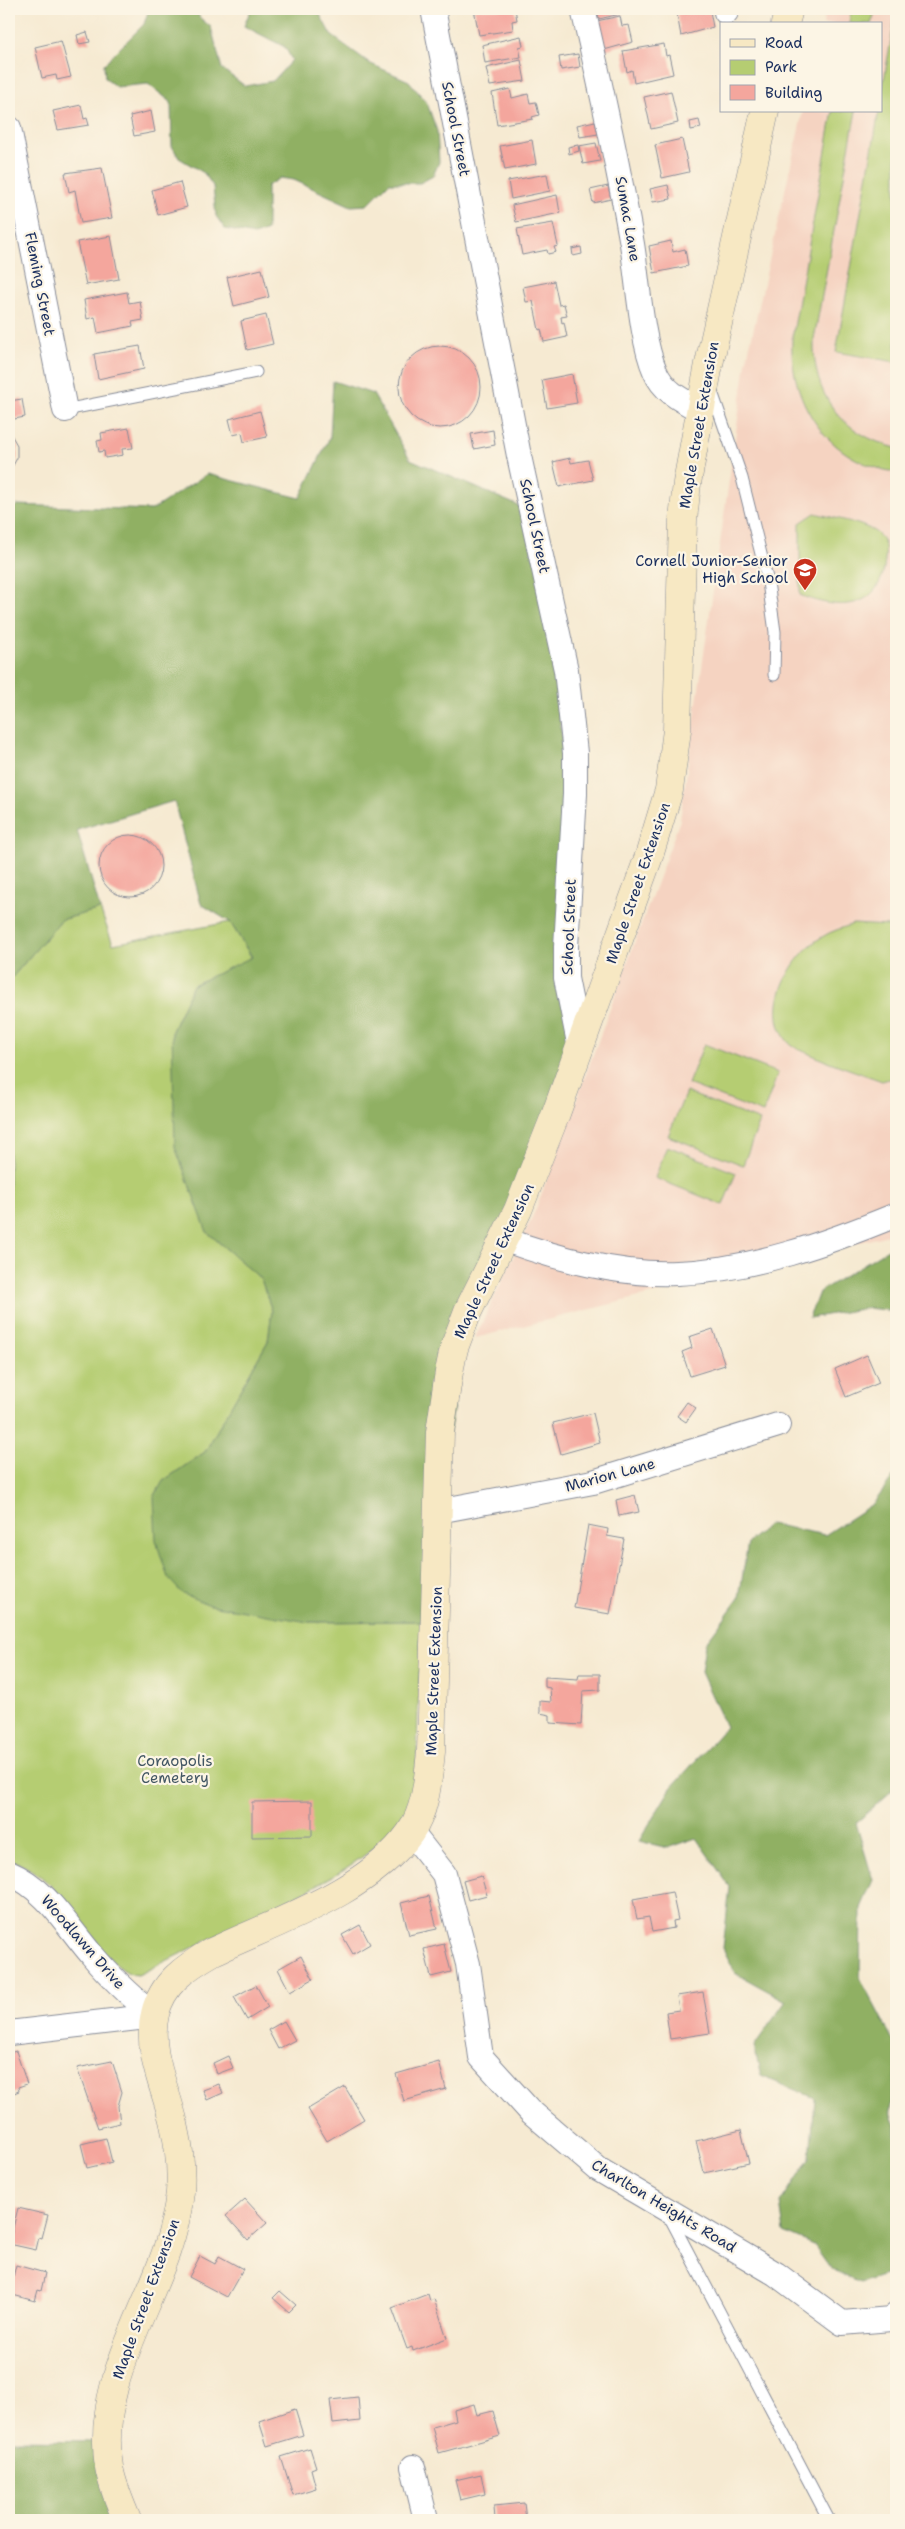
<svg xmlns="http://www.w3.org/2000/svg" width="905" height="2529" viewBox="0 0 905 2529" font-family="'Shantell Sans',sans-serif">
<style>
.built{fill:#f5d3c1}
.green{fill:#b5cd72;stroke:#687e68}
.forest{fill:#90b064;stroke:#567061}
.building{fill:#f4a69d}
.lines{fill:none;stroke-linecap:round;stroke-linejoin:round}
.lane-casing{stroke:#888c98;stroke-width:13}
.street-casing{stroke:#888c98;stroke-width:26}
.secondary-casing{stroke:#888c98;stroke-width:29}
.lane{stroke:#fff;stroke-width:11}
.street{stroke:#fff;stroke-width:24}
.secondary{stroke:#f7e8c3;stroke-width:28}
.labels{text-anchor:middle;stroke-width:4.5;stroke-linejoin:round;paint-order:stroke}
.street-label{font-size:15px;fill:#1b2f5e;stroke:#fcf5e5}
.poi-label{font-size:15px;fill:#1b2f5e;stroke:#fcf5e5;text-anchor:end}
.park-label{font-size:15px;fill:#425663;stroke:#fcf5e5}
</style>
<rect width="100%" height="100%" fill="#fcf5e5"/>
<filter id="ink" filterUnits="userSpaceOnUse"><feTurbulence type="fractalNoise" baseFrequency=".02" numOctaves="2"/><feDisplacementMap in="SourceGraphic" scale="10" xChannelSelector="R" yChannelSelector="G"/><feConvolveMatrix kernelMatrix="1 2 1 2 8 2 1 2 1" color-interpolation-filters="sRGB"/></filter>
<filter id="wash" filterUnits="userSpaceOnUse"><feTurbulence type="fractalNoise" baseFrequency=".0096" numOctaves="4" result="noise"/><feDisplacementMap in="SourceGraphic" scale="20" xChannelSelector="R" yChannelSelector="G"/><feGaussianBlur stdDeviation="1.12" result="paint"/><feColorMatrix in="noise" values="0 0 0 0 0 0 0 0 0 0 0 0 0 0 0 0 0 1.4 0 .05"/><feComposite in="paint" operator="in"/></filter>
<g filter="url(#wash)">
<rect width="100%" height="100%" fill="#f6ead2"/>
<!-- built -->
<path class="built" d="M826,9H896V1233L475,1338L536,1209L680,820L746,363L803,111H881V24H823Z"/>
<!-- green -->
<path class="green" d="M851,9H876L871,24H849Z
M895,17L896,18V362L836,352L879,111H881V97Z
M833,111H856L814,339C812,396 842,434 896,448V472C829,463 789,403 792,339Z
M815,513C832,518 867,523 879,535C886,541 886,551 885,560C881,611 838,611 800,595V523Z
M100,909L113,944L230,922L252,958L193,985L172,1031L175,1089L207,1232L261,1279L272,1311L268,1341L205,1452L163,1481L308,1622L421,1621C420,1652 419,1682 418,1712C417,1746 419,1782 404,1813C381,1859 292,1898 246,1921C210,1939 174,1957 138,1975C112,1976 70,1906 51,1886C40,1874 24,1865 9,1859V981L61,920Z
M853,924L888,926L896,931V1077L882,1081C866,1075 798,1052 790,1044C760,1012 790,956 822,937C831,931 843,928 853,924Z
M704,1044L778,1073L763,1113L688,1084Z
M686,1092L760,1121L743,1165L668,1136Z
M667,1146L736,1173L723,1205L655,1178Z"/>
<!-- forest -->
<path class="forest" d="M149,9H195L200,18L211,27L222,69L245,86L273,81L292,60L285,47L244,26L251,9H317L331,35L371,64L409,81L427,103L437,131L439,162L433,176L420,183H389L367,205L351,206L294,180L280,178L267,186V230L254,235L225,229L216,216L213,186L204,173L179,158L172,146L171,102L148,84L116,87L105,78L104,64L144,24Z
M333,381L373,394L410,459L533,512L543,562L573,840L580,1048L468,1311L421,1621L308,1622L210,1605L183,1594L168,1578L156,1541L154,1497L163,1481L205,1452L268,1341L272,1311L261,1279L207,1232L175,1147L172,1031L193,985L252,957L230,922L201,904L174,801L77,830L100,909L61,920L9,981V513L17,505L152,510L207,474L300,498L330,437Z
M896,1244V1311L867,1308L809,1318L819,1292Z
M896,1473V1787L856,1823L873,1880L861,1908L860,1978L896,2046V2072L890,2111L896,2125V2265L888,2274L860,2283L832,2270L814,2245L784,2232L780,2203L810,2157L815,2098L761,2076L754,2046L786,2001L735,1973L723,1948L730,1887L696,1838L668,1848L639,1841L671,1788L726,1727L701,1672L705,1644L739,1598L748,1542L770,1524L825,1535L874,1503Z
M9,2440L108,2441L127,2520H9Z"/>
<g id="blocks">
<!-- building -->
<path class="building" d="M474,9H515L517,20L512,21L513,30L479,35Z
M597,9H623L624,13L599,19Z
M700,9L702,13L710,11L713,27L681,36L677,14Z
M620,16L622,26L629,25L633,42L604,50L597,21Z
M87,32L90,42L79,44L77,35Z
M521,36L523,46L519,47L521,57L485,63L482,45Z
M61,41L71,77L57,80L56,75L42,78L35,47Z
M664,44L666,56L669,55L673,74L634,83L632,70L627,72L623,51Z
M578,54L580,67L561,70L559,57Z
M521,60L525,81L490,86L486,68Z
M510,89L512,98L528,94L530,103L536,102L539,115L532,117L533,119L497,125L492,93Z
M671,91L678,123L651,129L644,97Z
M81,105L84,119L87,118L89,125L58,130L53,111Z
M151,111L155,132L134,136L130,116Z
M699,120L701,128L691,130L690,122Z
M595,121L598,134L580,137L577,125Z
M682,139L689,172L662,178L655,145Z
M532,140L536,164L505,170L500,146Z
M596,143L600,161L583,164L579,146Z
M578,145L579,151L569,154L568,147Z
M102,168L112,218L81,223L75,190L69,192L65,173Z
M547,174L550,191L511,199L508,181Z
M180,182L187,207L158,215L152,190Z
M668,185L671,199L653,202L650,189Z
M608,186L611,199L593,203L590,190Z
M557,195L560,213L516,222L512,205Z
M553,223L558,246L554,247L556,252L548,254L547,250L522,255L517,229Z
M111,236L119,279L86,285L77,242Z
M671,241L673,252L685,249L688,266L654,273L649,246Z
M581,247L582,254L573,256L572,249Z
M262,269L269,297L234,306L227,277Z
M554,281L559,305L564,304L567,316L561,317L562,323L564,322L567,337L544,342L541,329L539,330L533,301L526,302L523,287Z
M127,292L129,303L140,301L143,320L132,322L133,326L98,333L95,317L87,319L84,300Z
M266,315L273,344L247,350L241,321Z
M140,346L144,369L98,379L94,354Z
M399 387a41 41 0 1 1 82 0a41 41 0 1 1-82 0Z
M572,374L577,403L547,408L542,380Z
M22,399L25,417L9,420V401Z
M260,411L267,437L244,442L242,433L233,435L229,419Z
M129,428L133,448L122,449L123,455L105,458L104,451L99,452L97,441L102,440L101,433Z
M493,430L495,445L474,449L471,434Z
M9,431L17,445V458L9,473Z
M570,458L571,463L588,460L593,480L559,487L553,462Z
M99 866a31 31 0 1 1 62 0a31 31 0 1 1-62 0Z
M713,1329L725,1365L690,1376L682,1352L692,1348L689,1337Z
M867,1355L879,1383L846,1397L835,1369Z
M687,1402L696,1408L686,1422L677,1416Z
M593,1413L600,1443L561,1454L553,1423Z
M635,1495L639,1512L619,1516L616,1500Z
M588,1525L608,1529L607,1536L624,1539L610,1614L574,1608Z
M579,1674H600V1690L583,1691L581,1725L550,1723V1715L540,1713V1701L551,1702L550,1688L545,1687V1677L578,1679Z
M312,1801V1836L252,1837V1802Z
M481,1876L487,1895L468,1900L463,1881Z
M672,1892L678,1920L673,1921L674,1928L652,1932L649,1917L637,1919L633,1899Z
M429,1896L437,1929L409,1935L401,1903Z
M360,1925L370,1944L353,1954L342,1935Z
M444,1944L451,1972L431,1977L424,1949Z
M301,1956L313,1979L290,1992L278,1969Z
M256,1985L268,2007L247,2020L234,1997Z
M703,1992L710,2033L670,2039L666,2012L679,2010L677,1996Z
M284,2021L295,2040L278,2049L268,2030Z
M16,2051L27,2084L18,2087L19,2091L9,2095V2053Z
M228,2056L233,2068L217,2074L213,2063Z
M112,2061L122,2092L118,2106L120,2123L98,2128L77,2068Z
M439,2062L446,2089L404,2101L396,2074Z
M219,2084L223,2093L207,2100L203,2090Z
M345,2087L364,2119L327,2141L308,2109Z
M741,2130L749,2163L704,2173L696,2141Z
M106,2138L112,2162L87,2168L81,2144Z
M245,2199L267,2223L248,2240L226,2216Z
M18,2208L48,2215L42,2238L39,2237L36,2250L9,2244Z
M200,2256L215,2264L219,2256L243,2269L227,2297L189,2277Z
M16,2265L45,2273L41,2291L38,2290L35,2301L9,2294Z
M280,2291L296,2305L289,2312L273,2298Z
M428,2294L430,2301L434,2299L447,2338L413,2351L412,2347L407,2349L392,2308Z
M358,2397L360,2421L333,2424L330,2400Z
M474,2404L477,2415L493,2411L500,2436L439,2453L432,2427L456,2420L454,2410Z
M295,2409L303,2435L267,2446L259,2421Z
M310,2448L316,2467L311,2469L316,2488L293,2495L281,2457Z
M481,2474L485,2494L460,2500L455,2480Z
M524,2503L526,2520H495L494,2506Z"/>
</g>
</g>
<g filter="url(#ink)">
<use href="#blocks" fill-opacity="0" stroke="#888c98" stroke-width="1"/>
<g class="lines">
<defs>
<path id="lane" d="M711,389L742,478L768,582L775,632L774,675
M65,410L256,372
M669,2216L829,2520"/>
<path id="street" d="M433,9L519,456L566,670L575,753V794L566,947V978L580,1048
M583,9C601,87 618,165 632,244C638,280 641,339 655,371C663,391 681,400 700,410
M726,9V12
M9,128L65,410
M503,1239C555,1258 622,1276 677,1273C752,1270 828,1243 896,1215
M438,1511L593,1482L778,1425
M411,1832L444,1874L468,1964L481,2057L530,2111L598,2169L776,2274L842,2323L891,2319L896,2314
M9,1873C47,1889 66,1925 92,1955C111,1978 132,1997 155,2016
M9,2033L155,2016
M413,2467L426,2520"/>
<path id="secondary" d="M785,24L789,9
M127,2520C120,2503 112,2485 109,2467C93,2367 171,2287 180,2192C182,2169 179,2146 174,2124C166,2088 146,2052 155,2014C162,1983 186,1967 212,1952C275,1922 368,1892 410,1833C426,1810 428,1779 431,1752L440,1432L449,1372L454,1348L468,1311L518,1210L555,1116L649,856L669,790L677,730L683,520L687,483L709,364L765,111"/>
</defs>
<!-- lane casing -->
<use href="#lane" class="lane-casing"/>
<!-- street casing -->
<use href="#street" class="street-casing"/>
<!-- secondary casing -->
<use href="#secondary" class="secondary-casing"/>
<!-- lane -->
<use href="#lane" class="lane"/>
<!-- street -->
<use href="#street" class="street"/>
<!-- secondary -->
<use href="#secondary" class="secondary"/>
</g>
</g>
<!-- icons -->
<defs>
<symbol id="school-pin" viewBox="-11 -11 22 30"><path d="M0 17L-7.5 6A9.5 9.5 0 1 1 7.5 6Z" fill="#c8321e" stroke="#fcf5e5"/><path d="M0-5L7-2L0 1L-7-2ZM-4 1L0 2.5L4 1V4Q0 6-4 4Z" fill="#fff"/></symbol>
</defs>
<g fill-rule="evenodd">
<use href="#school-pin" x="791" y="556" width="28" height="38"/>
</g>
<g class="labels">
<!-- street labels -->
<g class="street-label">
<text transform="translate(456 129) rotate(79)" y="5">School Street</text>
<text transform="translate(628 219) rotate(80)" y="5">Sumac Lane</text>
<text transform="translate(40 284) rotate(79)" y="5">Fleming Street</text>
<text transform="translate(699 425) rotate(-80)" y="5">Maple Street Extension</text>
<text transform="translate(535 526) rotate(78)" y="5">School Street</text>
<text transform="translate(638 883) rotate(-71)" y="5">Maple Street Extension</text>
<text transform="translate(569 927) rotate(-88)" y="5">School Street</text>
<text transform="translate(494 1261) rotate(-65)" y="5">Maple Street Extension</text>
<text transform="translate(610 1475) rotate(-15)" y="5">Marion Lane</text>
<text transform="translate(434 1671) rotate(-88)" y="5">Maple Street Extension</text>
<text transform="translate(83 1942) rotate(49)" y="5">Woodlawn Drive</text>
<text transform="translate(664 2206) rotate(31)" y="5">Charlton Heights Road</text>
<text transform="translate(146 2299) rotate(-70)" y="5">Maple Street Extension</text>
</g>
<!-- poi labels -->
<g class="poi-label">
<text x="788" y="566">Cornell Junior-Senior<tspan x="788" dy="17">High School</tspan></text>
</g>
<!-- park labels -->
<g class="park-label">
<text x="175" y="1766">Coraopolis<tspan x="175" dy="17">Cemetery</tspan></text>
</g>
</g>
<!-- margin -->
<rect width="905" height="2529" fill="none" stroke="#fcf5e5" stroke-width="30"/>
<!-- legend -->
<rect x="720" y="22" width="162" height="90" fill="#fcf5e5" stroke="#a2a6af"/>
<rect x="730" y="39" width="25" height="8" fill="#f7e8c3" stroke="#a2a6af"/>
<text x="765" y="48" font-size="15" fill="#1b2f5e">Road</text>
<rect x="730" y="60" width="25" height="15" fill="#b5cd72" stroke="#a2a6af"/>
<text x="765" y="72" font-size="15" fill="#1b2f5e">Park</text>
<rect x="730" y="85" width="25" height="15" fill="#f4a69d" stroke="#a2a6af"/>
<text x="765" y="98" font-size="15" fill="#1b2f5e">Building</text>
</svg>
